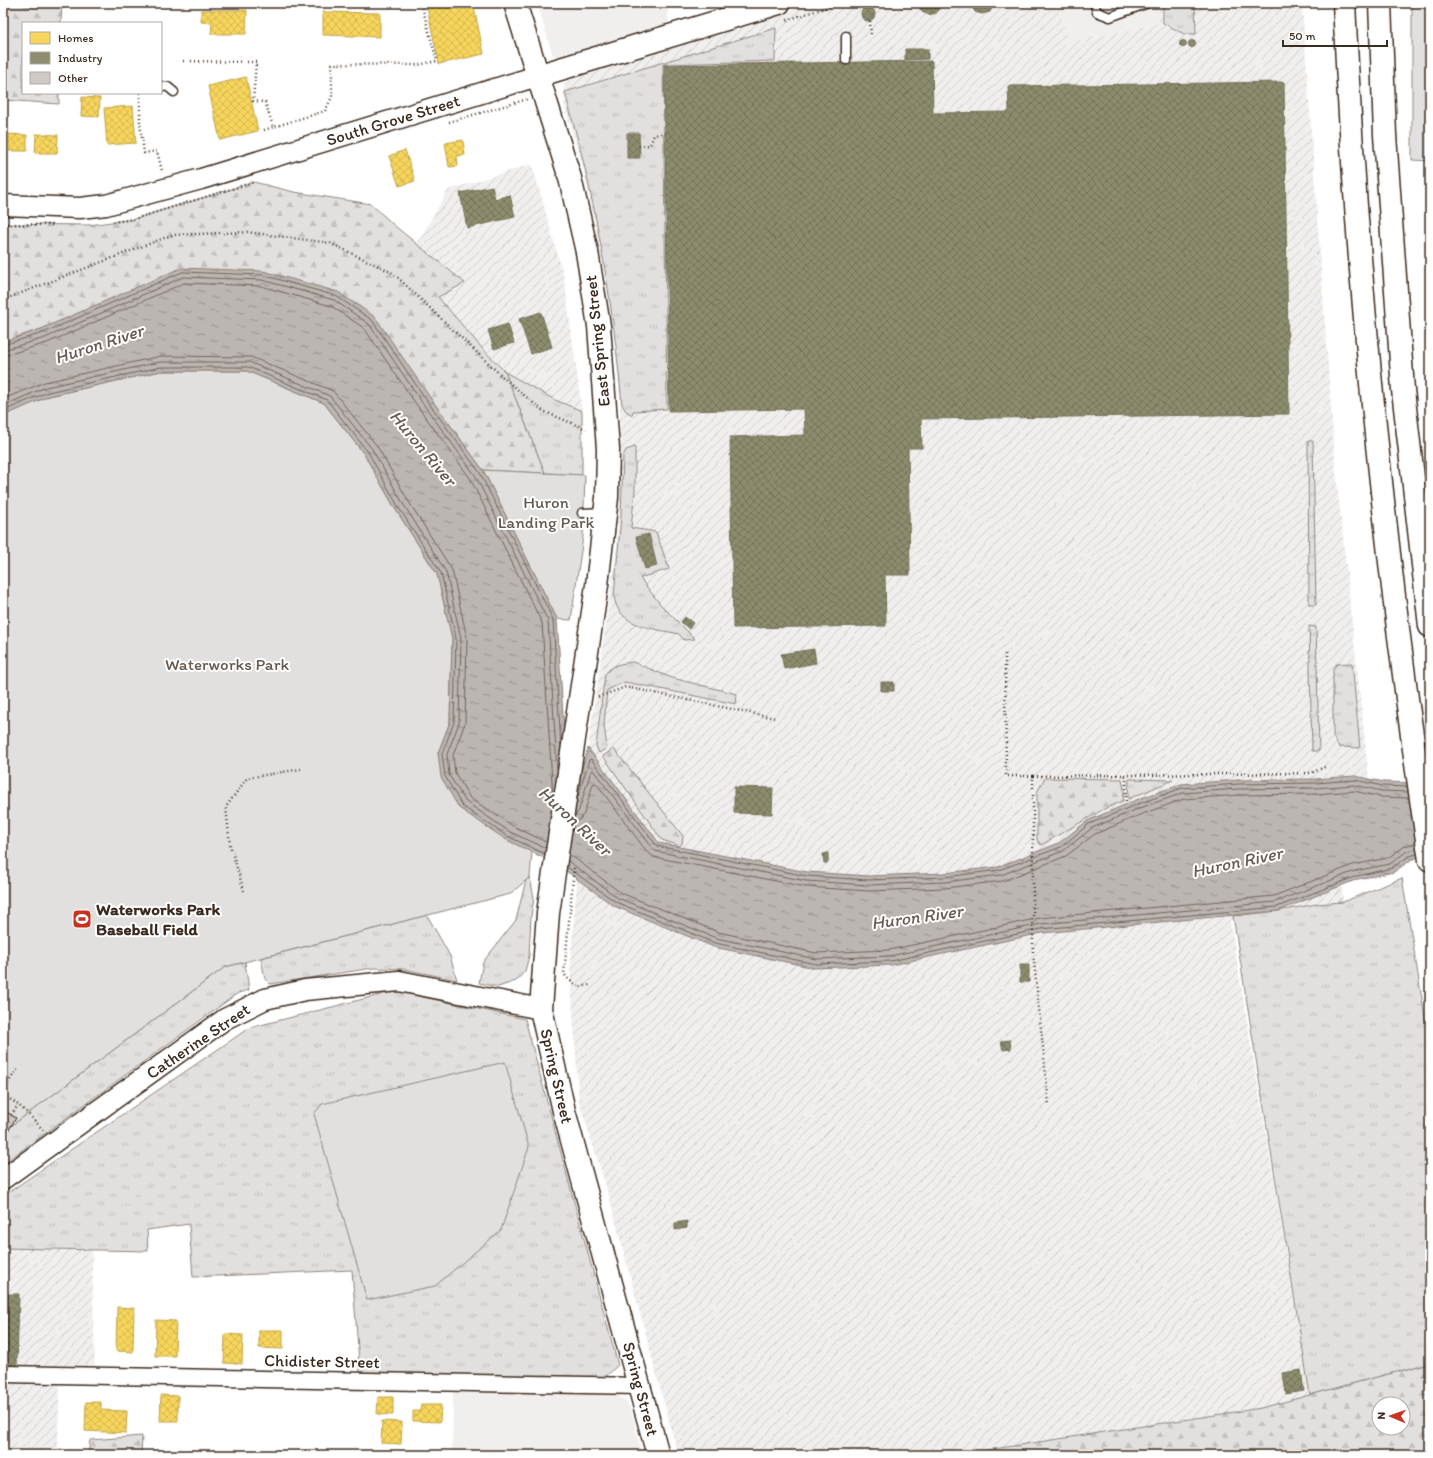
<svg xmlns="http://www.w3.org/2000/svg" width="1433" height="1458" viewBox="0 0 1433 1458" font-family="Itim,sans-serif">
<style>
.built{fill:#f1efee}
.industrial{fill:url(#industrial-furrows)}
.grass{fill:url(#grass-tufts);stroke:#8e857e}
.forest{fill:url(#forest-firs);stroke:#8e857e;fill-rule:evenodd}
.green{fill:#e2e0de;stroke:#8e857e}
.water{fill:url(#water-ripples);stroke:#887e77}
.homes{fill:url(#homes-cross-hatch);stroke:#bea249}
.industry{fill:url(#industry-cross-hatch);stroke:#746f56}
.lines{fill:none;stroke-linecap:round;stroke-linejoin:round}
.shore{stroke:#6f625a;stroke-width:1}
.building{fill:url(#building-cross-hatch);stroke:#3b2a1e}
.service-casing{stroke:#3b2a1e;stroke-width:11}
.minor-casing{stroke:#3b2a1e;stroke-width:19}
.tertiary-casing{stroke:#3b2a1e;stroke-width:23}
.secondary-casing{stroke:#3b2a1e;stroke-width:25}
.motorway-casing{stroke:#3b2a1e;stroke-width:25}
.path{stroke:#3b2a1e;stroke-width:2.5;stroke-dasharray:1 3;stroke-linecap:butt}
.service{stroke:#fff;stroke-width:8}
.minor{stroke:#fff;stroke-width:16}
.tertiary{stroke:#fff;stroke-width:20}
.secondary{stroke:#fff;stroke-width:22}
.motorway{stroke:#fff;stroke-width:22}
.labels{text-anchor:middle;stroke-width:4;stroke-linejoin:round;paint-order:stroke}
.street-label{font-size:17px;fill:#3b2a1e;stroke:#fff}
.park-label{font-size:17px;fill:#65584e;stroke:#fff}
.poi-label{font-size:17px;font-weight:bold;fill:#3b2a1e;stroke:#fff;text-anchor:start}
.water-label{font-size:18px;font-style:italic;fill:#685b52;stroke:#fff}
</style>
<defs>
<pattern id="industrial-furrows" width="10" height="10" patternUnits="userSpaceOnUse"><rect width="10" height="10" fill="#f1efee"/><path d="M-1 1l2-2M0 10L10 0M9 11l2-2" fill="none" stroke="#d0cdcc"/></pattern>
<pattern id="grass-tufts" width="24" height="20" patternUnits="userSpaceOnUse"><rect width="24" height="20" fill="#e2e0de"/><path d="M3 7l-1-3M5 7V3M7 7l1-3M15 17l-1-3M17 17v-4M19 17l1-3" fill="none" stroke="#c3c0be"/></pattern>
<pattern id="forest-firs" width="22" height="20" patternUnits="userSpaceOnUse"><rect width="22" height="20" fill="#e2e0de"/><path d="M5 1l3.5 6h-7zM16 11l3.5 6h-7z" fill="#c3c0be"/></pattern>
<pattern id="water-ripples" width="26" height="14" patternUnits="userSpaceOnUse"><rect width="26" height="14" fill="#bcb6b3"/><path d="M2 4q2-2 4 0t4 0M15 11q2-2 4 0t4 0" fill="none" stroke="#9a9491"/></pattern>
<pattern id="homes-cross-hatch" width="8" height="8" patternUnits="userSpaceOnUse"><rect width="8" height="8" fill="#f6d55c"/><path d="M0 0l8 8M0 8l8-8" fill="none" stroke="#d4b750"/></pattern>
<pattern id="industry-cross-hatch" width="8" height="8" patternUnits="userSpaceOnUse"><rect width="8" height="8" fill="#8c8c6e"/><path d="M0 0l8 8M0 8l8-8" fill="none" stroke="#74735a"/></pattern>
<pattern id="building-cross-hatch" width="8" height="8" patternUnits="userSpaceOnUse"><rect width="8" height="8" fill="#cfcac7"/><path d="M0 0l8 8M0 8l8-8" fill="none" stroke="#b3aeaa"/></pattern>
</defs>
<rect width="100%" height="100%" fill="#fff"/>
<filter id="ink" filterUnits="userSpaceOnUse"><feTurbulence type="fractalNoise" baseFrequency=".025" numOctaves="2"/><feDisplacementMap in="SourceGraphic" scale="8" xChannelSelector="R" yChannelSelector="G"/><feConvolveMatrix kernelMatrix="1 2 1 2 8 2 1 2 1" color-interpolation-filters="sRGB"/></filter>
<g filter="url(#ink)">
<!-- built -->
<path class="built" d="M537,3H668V25L556,58L552,53Z
M1057,3H1159V23L1070,42Z
M453,1391L616,1394L627,1402L632,1412L642,1455H452Z"/>
<!-- industrial -->
<path class="industrial" d="M814,3H1057L1070,42L1159,23V3H1302L1335,463L1369,779L1340,834L1343,902L1230,920L1310,1395L1261,1408L954,1455H678L607,1190L579,1102L570,967L588,748L617,546L620,468V400L616,350L604,271L584,170L565,108L563,91L565,83L577,76Z
M532,164L564,277L582,411L555,400L505,372L481,347L438,297L464,283L417,244L448,190Z
M3,1248L92,1250L95,1369H60L58,1455H3Z"/>
<!-- grass -->
<path class="grass" d="M1163,3H1195L1196,34H1184L1163,23Z
M776,28L775,61L663,64L667,409L633,411L632,415L626,411L622,404C615,327 604,252 587,177C581,149 572,120 565,92Z
M505,372L555,400L582,411V475L545,473Z
M1308,441H1313L1316,605H1309Z
M635,447V490L631,528L656,532L669,569L640,578L660,604L695,639L684,640L679,634C654,628 618,628 614,596L621,517L623,456L626,450Z
M1309,626L1316,627L1319,751H1312Z
M633,662L672,678L737,694L736,704L625,682L607,690L604,725L607,748L599,753L596,746L605,674C612,665 621,663 633,662Z
M1352,663L1360,748L1339,747L1333,737V669L1337,664Z
M1129,779L1173,780L1128,799Z
M530,877L534,898L531,916L529,956L525,971L516,981L498,987L479,983L483,962L516,920L526,880Z
M1402,878L1430,1047V1363L1310,1395L1233,916L1278,911L1317,904L1343,902Z
M427,915L450,956L457,980L404,969L373,968L270,984L265,979L261,958Z
M245,962L249,990L238,993L3,1164V1132L225,967Z
M395,991L525,1019L618,1365L603,1379L360,1375L352,1270L193,1277L189,1224L147,1230L148,1251L3,1248V1196L249,1028Z"/>
<!-- forest -->
<path class="forest" d="M3,3H62L61,23H23V93H59V104L3,100Z
M254,182L294,192L371,204L396,227L465,283L438,297L481,347L505,372L545,473L483,470L429,396L41,329L3,342V224L89,225L134,219Z
M614,749L683,836L682,844L680,846L662,840L603,756Z
M1045,778L1122,779L1124,790L1123,801L1104,809L1041,845L1037,840V792Z
M1430,1363V1455H954L1261,1408ZM1379,1404H1403V1428H1379Z
M142,1436L141,1455H88L90,1440Z"/>
<!-- green -->
<path class="green" d="M1412,3H1430V161L1412,160Z
M161,371H247L324,403L364,454L396,510L437,574L452,638L450,722L438,753L505,839L532,852L530,877L510,894L225,967L3,1132V416L49,396Z
M483,470L585,475L583,537L571,620L557,619Z
M505,1062L529,1147L501,1230L435,1286L367,1300L314,1114L322,1104Z"/>
<!-- water -->
<path class="water" d="M181,268L263,271L338,292L375,317L429,396L483,470L557,619L569,811L588,748L659,843L807,872L869,876L944,873L998,867L1059,843L1087,821L1136,800L1181,784L1239,780L1315,779L1355,776L1384,782L1418,783L1430,781V855L1412,859L1394,872L1358,879L1278,911L1042,933L891,965L815,968L714,947L614,906L558,865L505,839L459,808L441,777L438,753L450,722L452,638L437,574L396,510L364,454L324,403L247,371H161L49,396L3,416V342L41,329Z"/>
<!-- homes -->
<path class="homes" d="M426,3H473L484,54L439,64Z
M201,10H247L246,34H211L212,23L201,22Z
M323,12L380,13V37L323,35Z
M246,77L258,131L220,140L208,86Z
M82,97L100,98L99,117L81,116Z
M133,106L136,143L107,145L104,108Z
M5,134L27,135V151H4Z
M36,134L58,135L57,153H35Z
M463,140L465,155L457,156L458,166L449,167L445,143Z
M405,150L415,181L399,186L389,156Z
M117,1307L134,1308L133,1352L116,1351Z
M156,1320L176,1321L175,1356H155Z
M259,1330H283V1349L259,1348Z
M225,1334L243,1335L242,1364L224,1363Z
M161,1395L178,1396V1421H160Z
M378,1397H393V1415L377,1414Z
M86,1402H101V1410L127,1411L126,1433L85,1431Z
M421,1405H441L440,1422L413,1421V1411H420Z
M382,1421L402,1422L401,1444L381,1443Z"/>
<!-- industry -->
<path class="industry" d="M917,3H941V5L936,13L929,15L922,12Z
M941,3H970V5H941Z
M970,3H994L990,12L982,14L975,12Z
M861 14a7 7 0 1 1 14 0a7 7 0 1 1-14 0Z
M1188.5 44a3.5 3.5 0 1 1 7 0a3.5 3.5 0 1 1-7 0Z
M1179.5 44a3.5 3.5 0 1 1 7 0a3.5 3.5 0 1 1-7 0Z
M905,49H928V59L905,60Z
M932,61L933,113L1009,112L1008,86L1284,82L1289,414L921,419L922,448H908L910,575H885L886,626L733,628L730,437L805,435L804,409L669,411L664,65Z
M627,133H639L640,158H627Z
M492,186L495,199L510,195L515,217L467,228L460,193Z
M541,312L552,347L531,354L519,319Z
M508,324L514,343L494,349L488,330Z
M649,534L657,566L645,569L636,537Z
M685,617L693,623L689,629L681,622Z
M814,649L816,663L784,669L781,654Z
M881,682H894V691H881Z
M734,787L773,788L772,814L734,813Z
M828,853V863H824L823,854Z
M1020,965H1029V982H1020Z
M1010,1040L1011,1049L1003,1050L1001,1041Z
M687,1221V1228L675,1230V1223Z
M3,1294H19L17,1365H3Z
M1301,1370L1304,1391L1286,1394L1283,1373Z"/>
<g class="lines">
<!-- shore -->
<path class="shore" d="M3,345L43,333L182,272L263,275L336,296L372,320L425,398L480,473L553,619L561,746
M3,350L45,338L183,277L262,280L334,300L369,324L421,401L475,475L548,621L557,769
M3,356L47,343L184,283L261,286L331,306L364,328L416,404L470,478L542,623L553,798
M3,399L45,382L161,356L251,357L333,391L377,446L409,502L452,570L467,638L465,723L453,755L455,773L470,798L513,826L546,842
M3,406L46,387L160,362H249L330,396L372,449L404,505L446,572L461,638L459,723L447,754L449,775L466,802L510,832L546,848
M3,411L48,392L161,367H248L327,400L368,452L399,508L441,573L456,638L454,722L442,754L445,776L462,806L507,836L545,854
M577,800L589,760L591,759L657,846L807,876L869,880L945,877L999,870L1061,847L1089,824L1138,804L1182,788L1239,784L1315,783L1355,780L1383,786L1407,787
M575,816L579,810L591,771L593,770L655,851L806,881L869,885L945,882L1001,875L1063,851L1092,828L1140,808L1183,793L1239,789L1315,788L1354,785L1382,791L1408,792
M574,823L580,819L584,814L593,784L596,783L647,852L654,857L806,887L869,891L945,888L1003,881L1066,856L1095,834L1142,814L1184,799L1240,795L1316,794L1354,791L1381,797L1409,798
M569,854L621,893L718,932L816,953L889,950L1040,918L1274,896L1353,865L1388,858L1405,846L1415,843
M568,861L618,898L716,938L816,959L890,956L1041,924L1275,902L1355,871L1390,864L1407,851L1416,849
M567,867L616,902L715,943L816,964L891,961L1041,929L1277,907L1357,876L1392,868L1409,856L1417,854"/>
</g>
<!-- building -->
<path class="building" d="M5,1111L16,1118L7,1133L3,1130V1115Z"/>
<g class="lines">
<defs>
<path id="service" d="M1094,3L1097,12L1110,17L1148,3
M846,36V60
M161,86L168,87L174,92
M582,513L604,512"/>
<path id="minor" d="M3,1374L641,1386"/>
<path id="tertiary" d="M3,205L80,208L106,205L201,179L537,76
M3,1179L225,1019L265,999L305,990L399,981L541,1009"/>
<path id="secondary" d="M515,3L570,178L587,252L599,326L608,449L607,497L597,585L548,913L541,1009L564,1111L658,1455
M537,76L779,3"/>
<path id="motorway" d="M1344,3C1357,290 1387,576 1430,860
M1380,3L1385,135L1403,390L1430,626"/>
</defs>
<!-- service casing -->
<use href="#service" class="service-casing"/>
<!-- minor casing -->
<use href="#minor" class="minor-casing"/>
<!-- tertiary casing -->
<use href="#tertiary" class="tertiary-casing"/>
<!-- secondary casing -->
<use href="#secondary" class="secondary-casing"/>
<!-- motorway casing -->
<use href="#motorway" class="motorway-casing"/>
<!-- path -->
<path class="path" d="M787,20L840,3
M870,21L871,35
M183,61L256,62L253,101L265,102L273,126
M140,93V123L144,153L157,151L162,171
M449,122L528,99
M264,130L325,111L332,97V64L418,65L437,61L421,3
M639,146L650,145L654,135L665,133
M113,222L134,219L254,182
M3,224L52,225
M3,300L172,235L247,232L330,243L393,273L505,379L543,411L586,429
M1005,654L1006,776H1033V952L1049,1105
M598,697L626,687L775,718
M1033,776L1311,773L1327,766
M1126,801V775
M574,868L564,974L569,980L579,987L590,985
M244,891L230,845L226,807L247,778L301,769
M3,1090L19,1067
M3,1096C19,1102 32,1118 43,1130
M11,1115L18,1105"/>
<!-- service -->
<use href="#service" class="service"/>
<!-- minor -->
<use href="#minor" class="minor"/>
<!-- tertiary -->
<use href="#tertiary" class="tertiary"/>
<!-- secondary -->
<use href="#secondary" class="secondary"/>
<!-- motorway -->
<use href="#motorway" class="motorway"/>
</g>
</g>
<!-- icons -->
<defs>
<symbol id="stadium-square" viewBox="-11 -11 22 22"><rect x="-9" y="-9" width="18" height="18" rx="4" fill="#c8321e" stroke="#fff"/><path d="M0-5a6.5 5 0 1 0 0 10a6.5 5 0 1 0 0-10ZM-3.5-1.8h7v3.6h-7Z" fill="#fff"/></symbol>
</defs>
<g fill-rule="evenodd">
<use href="#stadium-square" x="71" y="908" width="22" height="22"/>
</g>
<g class="labels">
<!-- street labels -->
<g class="street-label">
<text transform="translate(393 120) rotate(-17)" y="6">South Grove Street</text>
<text transform="translate(597 341) rotate(-96)" y="6">East Spring Street</text>
<text transform="translate(198 1041) rotate(-34)" y="6">Catherine Street</text>
<text transform="translate(557 1076) rotate(77)" y="6">Spring Street</text>
<text transform="translate(322 1361) rotate(1)" y="6">Chidister Street</text>
<text transform="translate(641 1389) rotate(75)" y="6">Spring Street</text>
</g>
<!-- park labels -->
<g class="park-label">
<text x="546" y="508">Huron<tspan x="546" dy="20">Landing Park</tspan></text>
<text x="227" y="670">Waterworks Park</text>
</g>
<!-- poi labels -->
<g class="poi-label">
<text x="96" y="915">Waterworks Park<tspan x="96" dy="20">Baseball Field</tspan></text>
</g>
<!-- water labels -->
<g class="water-label">
<text transform="translate(99 344) rotate(-18)" y="6">Huron River</text>
<text transform="translate(423 448) rotate(50)" y="6">Huron River</text>
<text transform="translate(575 821) rotate(43)" y="6">Huron River</text>
<text transform="translate(1237 862) rotate(-12)" y="6">Huron River</text>
<text transform="translate(917 917) rotate(-8)" y="6">Huron River</text>
</g>
</g>
<!-- margin -->
<rect width="1433" height="1458" fill="none" stroke="#fff" stroke-width="16"/>
<rect x="8" y="8" width="1417" height="1442" fill="none" stroke="#3b2a1e" stroke-width="1.5" filter="url(#ink)"/>
<!-- legend -->
<rect x="22" y="22" width="140" height="72" fill="#ffffff" stroke="#b1aaa5"/>
<rect x="30" y="32" width="20" height="12" fill="#f6d55c" stroke="#b1aaa5"/>
<text x="58" y="42" font-size="12" fill="#3b2a1e">Homes</text>
<rect x="30" y="52" width="20" height="12" fill="#8c8c6e" stroke="#b1aaa5"/>
<text x="58" y="62" font-size="12" fill="#3b2a1e">Industry</text>
<rect x="30" y="72" width="20" height="12" fill="#cfcac7" stroke="#b1aaa5"/>
<text x="58" y="82" font-size="12" fill="#3b2a1e">Other</text>
<!-- north arrow -->
<g transform="translate(1391 1416) rotate(272)"><circle r="19" fill="#ffffff" stroke="#b1aaa5"/>
<path d="M0-3L7 15L0 10L-7 15Z" fill="#c8321e"/>
<text y="-6" font-size="11" font-weight="bold" text-anchor="middle" fill="#3b2a1e">N</text>
</g>
<!-- scale -->
<path d="M1283 40v6h104v-6" fill="none" stroke="#3b2a1e" stroke-width="2"/>
<text x="1289" y="40" font-size="12" fill="#3b2a1e" stroke="#ffffff" stroke-width="3" paint-order="stroke">50 m</text>
</svg>
